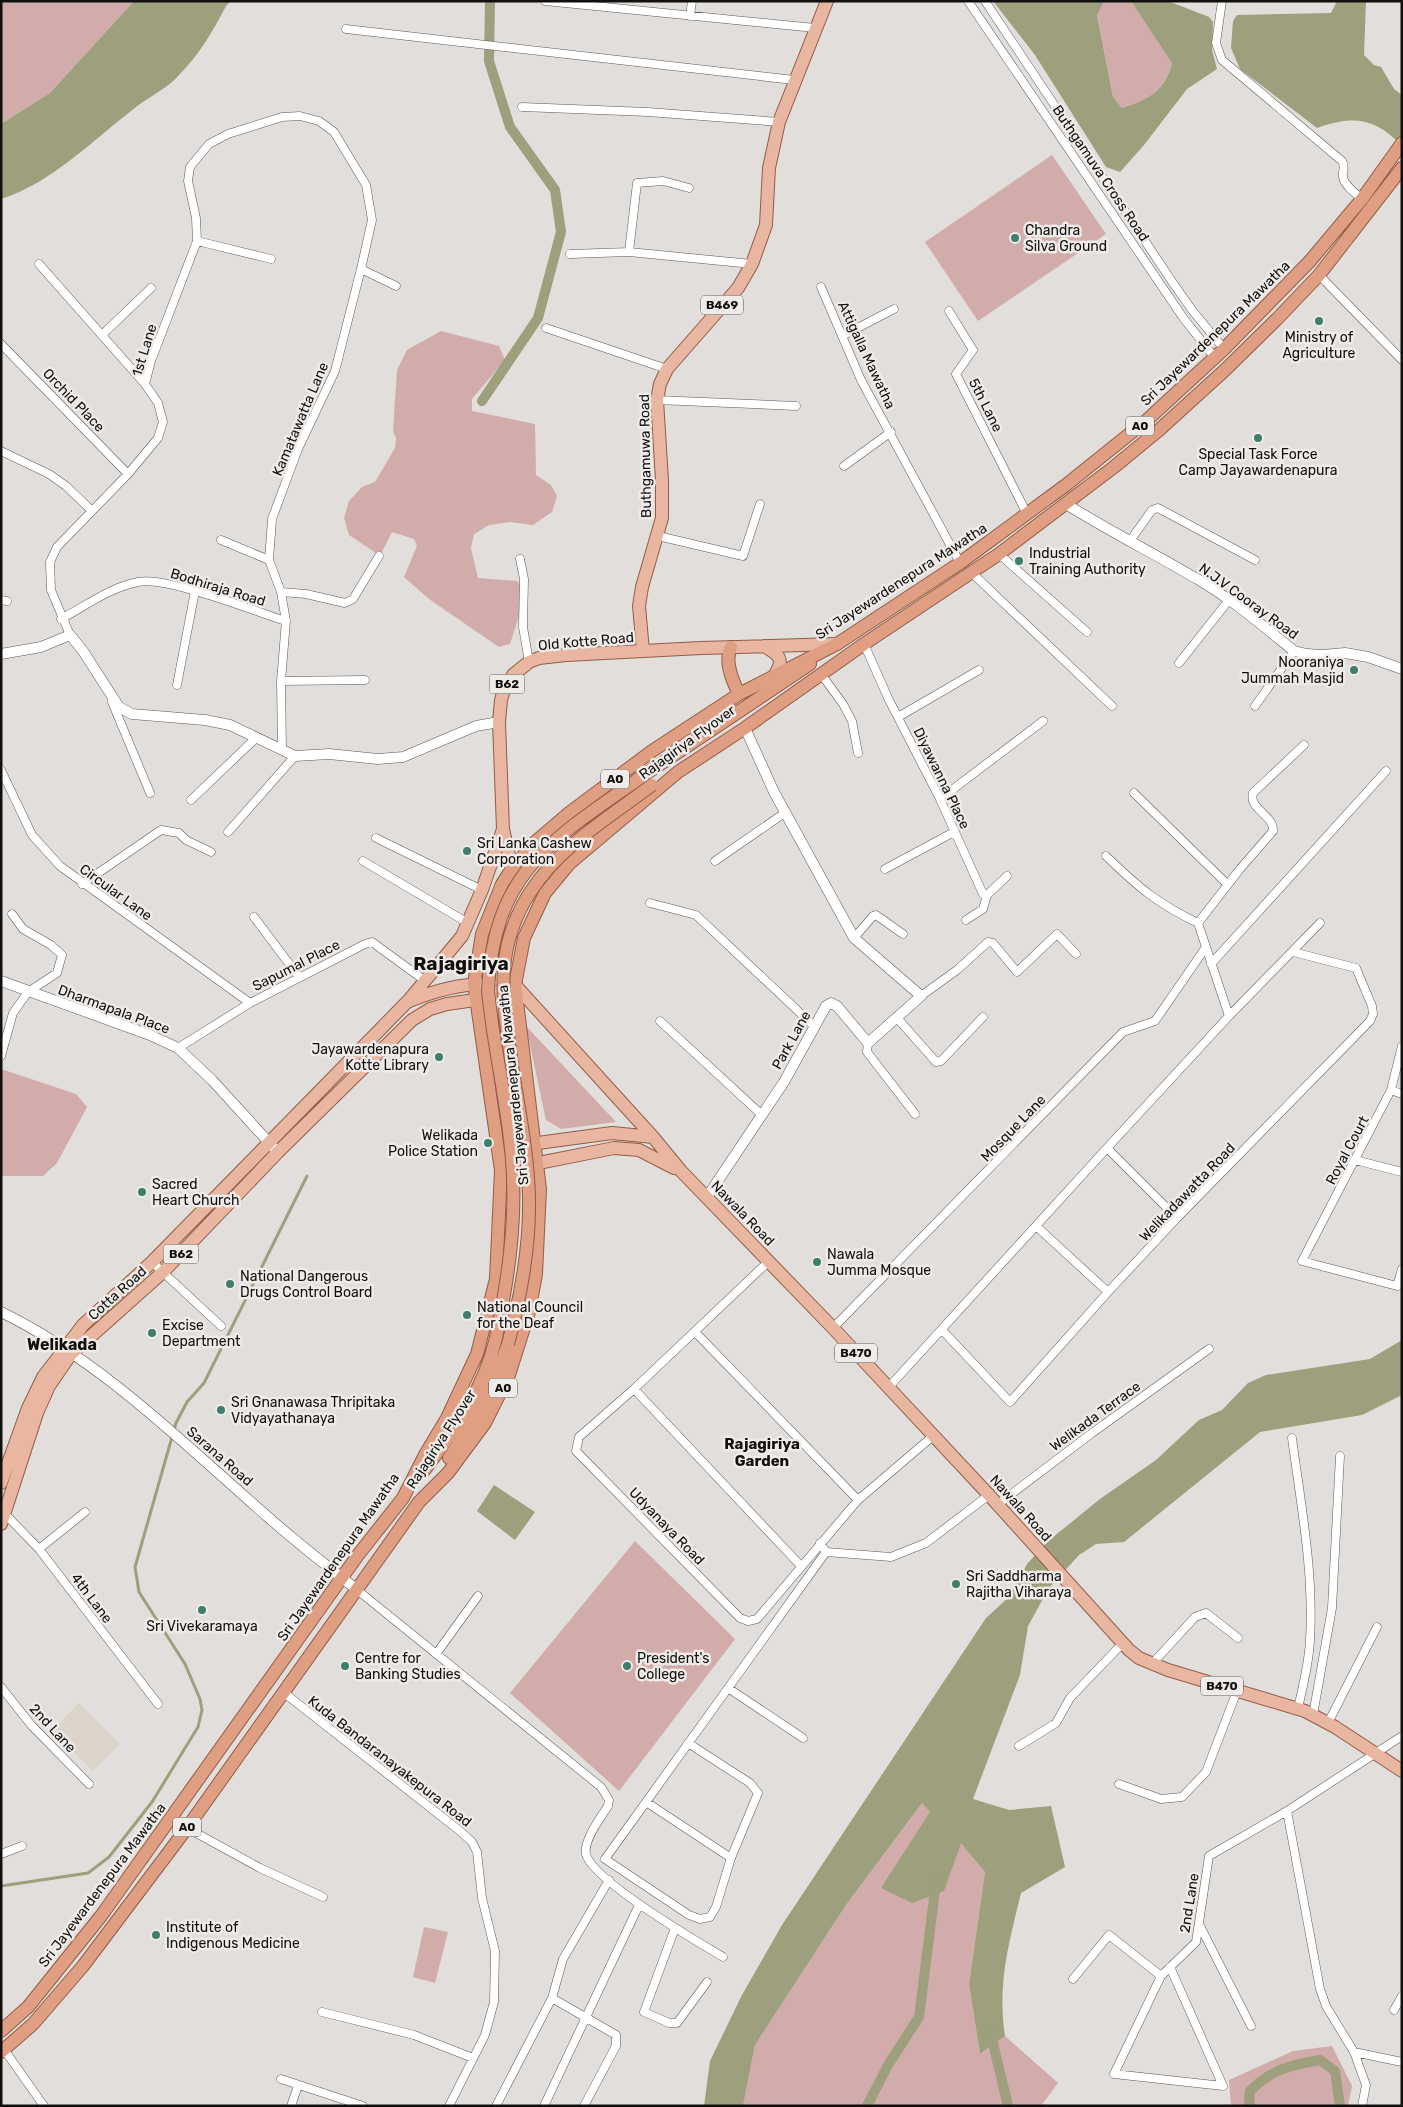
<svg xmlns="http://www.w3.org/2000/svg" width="1403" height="2107" viewBox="0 0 1403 2107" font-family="Rubik,sans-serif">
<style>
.built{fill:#ddd4cb}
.green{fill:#d1acaa}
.water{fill:#9e9f7c}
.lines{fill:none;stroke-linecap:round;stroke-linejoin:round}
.stream{stroke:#9e9f7c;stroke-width:3}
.canal{stroke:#9e9f7c;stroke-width:10}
.minor-casing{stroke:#5c5957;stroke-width:9}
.tertiary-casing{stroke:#5c5957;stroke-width:11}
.primary-casing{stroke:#925d46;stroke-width:14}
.trunk-casing{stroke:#925d46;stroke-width:14}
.minor{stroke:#fff;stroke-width:8}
.tertiary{stroke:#fff;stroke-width:10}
.primary{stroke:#e8b6a1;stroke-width:12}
.trunk{stroke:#e09e82;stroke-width:12}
.trunk-bridge-casing{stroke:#925d46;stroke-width:14;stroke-linecap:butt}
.trunk-bridge{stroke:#e09e82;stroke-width:12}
.poi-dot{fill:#3e7e6c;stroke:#efebe8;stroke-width:2}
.labels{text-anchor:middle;stroke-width:5;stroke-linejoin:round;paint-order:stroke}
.shield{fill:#efebe8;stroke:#545250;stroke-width:1}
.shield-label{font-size:12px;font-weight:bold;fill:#11100f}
.street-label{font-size:14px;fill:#11100f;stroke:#efebe8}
.poi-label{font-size:14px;fill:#11100f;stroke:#efebe8;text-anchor:start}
.neighbourhood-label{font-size:15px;font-weight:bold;fill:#11100f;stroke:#efebe8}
.quarter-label{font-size:16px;font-weight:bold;fill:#11100f;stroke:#efebe8}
.district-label{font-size:19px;font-weight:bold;fill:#11100f;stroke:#efebe8}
</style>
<rect width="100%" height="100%" fill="#e1dedb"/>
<!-- built -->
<path class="built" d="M79,1703L120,1744L93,1771L52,1731Z"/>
<!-- green -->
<path class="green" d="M1,1H134L50,93L1,124Z
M1104,1H1131L1172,62C1164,92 1149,99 1122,108L1113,97L1097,14Z
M1052,155L1106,234L978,321L925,242Z
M441,331L499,346L505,360L472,399V411L535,424L536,475L551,485L557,496L552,512L533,525L510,522L489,525L474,534L471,548L478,578L517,581L526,594L510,644L499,647L429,599L404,577L417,546L414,539L392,532L382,552L376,553L349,535L344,518L349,501L362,487L375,482L395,448L396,438L393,431L397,370L407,350Z
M526,1026L616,1122L561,1129L546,1120Z
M1,1069L76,1094L87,1107L57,1163L43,1176H1Z
M635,1541L735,1639L619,1791L510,1693Z
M922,1803L961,1842L985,1872L969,1984L980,2054L1005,2036L1058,2083L1041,2106H743L755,2045L846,1905Z
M424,1927L448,1932L435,1983L413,1977Z
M1332,2046L1352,2086L1348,2106H1231L1229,2080L1293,2051Z"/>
<!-- water -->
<path class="water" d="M134,1H231L226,6C213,31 199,55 179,75C168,88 150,96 136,107C94,139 52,183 1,199V124L50,93Z
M993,1H1104L1097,15L1113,97L1122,108C1149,99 1164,92 1172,63L1131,1H1168L1209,17L1213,22L1212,50L1217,69L1187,89L1144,145L1120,172L1106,167L1035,55Z
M1337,1H1366L1364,55L1374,65L1381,67L1394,89L1402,95V146C1375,118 1354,115 1317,128L1240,69L1231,48L1233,21L1237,15L1331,13Z
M1402,1340V1395L1362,1415L1260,1432L1124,1542L1096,1544L1079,1555L1049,1588L1028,1626L1020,1675L973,1799L1009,1810L1051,1806L1065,1867L1021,1893C1009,1942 997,1984 1005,2036L980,2054L969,1984L985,1872L961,1843L944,1891L912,1903L881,1888L930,1812L922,1803L846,1905L755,2045L743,2106H704L710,2061L742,1995L782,1925L986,1618L1009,1597L1027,1564L1047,1542L1100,1499L1156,1460L1199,1420L1222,1410L1248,1383L1266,1375L1370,1359Z
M494,1485L535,1512L515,1540L477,1511Z"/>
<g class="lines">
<!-- stream -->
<path class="stream" d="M1,1886L88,1873L109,1857L152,1802L198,1727L202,1710L200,1699L185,1664L139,1592L135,1567L176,1423L187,1402L204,1383L307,1176"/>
<!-- canal -->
<path class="canal" d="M482,401L538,318L561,232L555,190L510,127L489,61L490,1
M990,2031L1008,2106
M867,2106L888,2065L919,2017L936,1882
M1249,2106L1250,2091C1272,2069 1291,2065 1320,2060L1335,2071L1340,2106"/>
<defs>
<path id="minor" d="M545,1L815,28
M968,1L1184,319L1215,358
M985,1L1173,283L1192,310L1224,349
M1222,1L1216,43L1222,60L1342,161C1346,167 1342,170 1343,177C1344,185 1356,194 1362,199
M690,16L692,1
M346,29L794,80
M522,107L648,112L779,122
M197,241L271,259
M629,252L637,183L663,181L689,188
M570,254L629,252L752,264
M39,264L145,384
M361,269L396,286
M1319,275L1402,360
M821,287L861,380L960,563
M949,311L973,350L956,374L1027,514
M546,328L667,369
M103,334L151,288
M842,336L894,309
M1,344L128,474
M657,400L796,406
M1,451L49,474L66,486L91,510
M844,466L891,432
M658,536L743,556L760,504
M221,540L269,560
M1130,541L1152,510L1158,508L1255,560
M999,554L1087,632
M520,559L524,579L523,627L529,662
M972,573L1112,706
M281,592L306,594L345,603L353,599L379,556
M1,600L7,601
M61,619C85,606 111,587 138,582C167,576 254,611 286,621
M70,635L51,590L50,562L57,547L128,474L158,438L163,422L158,403L145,384L151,361L197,241L196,218L188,181L190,167L209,144L228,134L282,117L300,116L319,121L334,132L366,185L372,220L361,269L335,371L298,449L272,519L269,560L281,592L286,621L281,681L282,750
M864,644L889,700L940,799L983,894L987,895L1007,876
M1179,663L1229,600
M821,674L843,704L852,721L858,753
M281,681L365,680
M177,685L195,591
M112,702L150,793
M1255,706L1294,651
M898,717L979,670
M1,770L32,835L60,866L250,1003
M1134,793L1227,884
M940,799L1043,721
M191,800L257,737
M228,832L295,756
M376,838L482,890
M1106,856C1138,887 1158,904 1198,923
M363,861L468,923
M715,861L786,812
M885,869L954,832
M82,884L161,830L179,833L186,840L211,852
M650,903L696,915L815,1027
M254,917L299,977
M966,920L983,909L987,895
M854,938L873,916L876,915L903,934
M1211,964L1386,771
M921,996L957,970L988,942L993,943L1017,972L1057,934L1076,954
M1229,1016L1198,923L1240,869L1273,831C1274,815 1248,809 1253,793L1304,745
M898,1019L936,1062L941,1061L983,1017
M660,1021L762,1115
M868,1043L867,1052L915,1114
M1402,1046L1391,1090L1302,1261L1397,1286L1402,1269
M178,1048L250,1003L365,944L372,942L424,980
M1,1056L13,1013L28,992L57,973L62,955L51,945L23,929L12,914
M1391,1090L1402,1094
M1107,1148L1177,1218
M1355,1160L1402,1172
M1036,1226L1108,1292
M769,1261L634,1389L579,1437L576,1451L740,1618L748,1621L757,1619L858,1500L933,1436
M152,1262L221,1326
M833,1328L1123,1032L1155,1021L1206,947
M942,1330L1010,1402L1108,1292L1177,1218L1370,1021L1373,1014L1372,1006L1356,968L1293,952
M695,1332L858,1500
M888,1388L1107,1148L1229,1016L1320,923
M634,1389L801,1566
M1292,1438C1301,1505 1314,1573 1310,1640C1309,1663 1303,1686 1298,1708
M997,1505L1092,1433L1209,1349
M2,1513L5,1514L39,1549L158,1704
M39,1549L85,1512
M826,1552L891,1557L926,1543L989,1495
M356,1589L601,1787L609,1800L608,1806C601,1817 583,1841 586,1854C592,1880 696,1941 723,1957
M436,1654L478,1596
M1152,1664L1195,1617L1206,1613L1238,1638
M1,1687L32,1726L89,1784
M728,1688L803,1738
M283,1692L460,1831L472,1842L477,1852L482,1898L495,1951L494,2002L485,2035L449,2106
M1313,1715L1332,1608L1340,1456
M1328,1723L1377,1627
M1019,1746L1056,1723L1070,1698L1123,1643
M1119,1784L1161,1799L1182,1797L1206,1772L1237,1691
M646,1802L731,1858L758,1793L750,1783L688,1743
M1287,1811L1320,1989L1326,2006L1354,2052L1366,2085L1362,2106
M187,1828L260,1868L323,1897
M1,1854L22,1846
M731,1858L716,1907L710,1917L700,1919L689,1915L605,1859L826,1552L820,1543
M1199,1924L1251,2026
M675,1928L644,2012L669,2023H677L707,1982
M1170,1967L1223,2086
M1073,1979L1109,1935L1161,1976
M552,1998L616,2035V2046L584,2106
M1394,2010L1402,1996
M322,2012L414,2035L473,2058
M3,2048L44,2106
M1354,2052L1402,2062
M281,2079L363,2106
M1223,2086L1114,2074L1161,1976L1196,1942L1209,1856L1287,1811L1402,1736
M291,2106L298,2086
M496,2106L552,1998L563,1959L609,1880
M544,2106L639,1905"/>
<path id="tertiary" d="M1066,504C1109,531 1155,554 1199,580C1233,600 1263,626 1294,651L1307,654L1323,655L1345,653L1368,657L1402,669
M1,654L41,647L70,635L83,651L119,707L132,714L205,720L230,725L295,756L329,754L378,759L403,757L476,726L499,722
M1,981L150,1035L178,1048L212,1080L274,1148
M707,1197L784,1082L826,1006L831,1003L837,1006L868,1043L921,996L854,938L774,792L745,728
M1,1312C102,1361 184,1444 268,1517C296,1542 326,1565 356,1589"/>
<path id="primary" d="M764,646C777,654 785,657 776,673
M643,651L639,606L642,587L662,518V480L657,400L660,384L667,369L738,288L752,264L766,225L769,168L779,122L827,1
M512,869L503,829L499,722L501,700L504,690L513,675L529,662L539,658L566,655L701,648L837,644
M515,985L653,1137L681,1171L833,1328L989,1495L1129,1650L1139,1658L1168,1670L1305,1711L1335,1727L1402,1771
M409,1000L462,936L482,890L503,829
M523,1145L612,1133L653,1137
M503,1170L614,1148L639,1150L674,1168
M1,1483L28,1408L43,1377L83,1325L152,1262L407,1002C431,992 459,984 485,984
M1,1524L37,1413L49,1386L71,1354L163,1272L278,1152L412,1020L430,1009L447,1004L475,1000L513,986"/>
<path id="trunk" d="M731,647C724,661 732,680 739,694
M644,775L810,664
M449,1458C474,1422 494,1386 508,1344
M423,1472C454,1431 484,1389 496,1338
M1,2031L28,2007L101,1916L358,1555L403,1498L426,1453L447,1418L477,1354L496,1279L501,1170L474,984L482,934L502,884L512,869L534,843L569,813L652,751L739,694L837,644L960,563L1066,485L1147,420L1224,349L1310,261L1362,199L1402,143
M1,2052L33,2024L83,1966L187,1828L419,1502L448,1473L485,1423L509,1375L529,1312L536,1274L540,1189L515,985L524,938L545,893L569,864L678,772L745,728L864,644L999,554L1114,467L1159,430L1225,370L1277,319L1319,275L1402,168"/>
</defs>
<!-- minor casing -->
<use href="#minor" class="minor-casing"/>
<!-- tertiary casing -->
<use href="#tertiary" class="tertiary-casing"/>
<!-- primary casing -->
<use href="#primary" class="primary-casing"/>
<!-- trunk casing -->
<use href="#trunk" class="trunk-casing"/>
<!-- minor -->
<use href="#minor" class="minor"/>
<!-- tertiary -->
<use href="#tertiary" class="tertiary"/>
<!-- primary -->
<use href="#primary" class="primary"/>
<!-- trunk -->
<use href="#trunk" class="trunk"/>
<defs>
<path id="trunk-bridge" d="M496,1338C508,1279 517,1221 512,1160C508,1103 493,1047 488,990C494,869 554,839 644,775
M508,1344C521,1296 530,1248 529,1198C528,1152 518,1105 511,1059C502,997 494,947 531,891C560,846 610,817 652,785"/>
</defs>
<!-- trunk-bridge casing -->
<use href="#trunk-bridge" class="trunk-bridge-casing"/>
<!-- trunk-bridge -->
<use href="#trunk-bridge" class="trunk-bridge"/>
</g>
<!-- markers -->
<g class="poi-dot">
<circle cx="1015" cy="238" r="5"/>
<circle cx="1319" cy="321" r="5"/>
<circle cx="1258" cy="438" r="5"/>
<circle cx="1019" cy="561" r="5"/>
<circle cx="1354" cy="670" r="5"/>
<circle cx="467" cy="851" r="5"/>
<circle cx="439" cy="1057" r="5"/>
<circle cx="488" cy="1143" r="5"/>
<circle cx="142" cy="1192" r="5"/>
<circle cx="817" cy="1262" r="5"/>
<circle cx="230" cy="1284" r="5"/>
<circle cx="467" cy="1315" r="5"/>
<circle cx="152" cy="1333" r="5"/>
<circle cx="221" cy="1410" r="5"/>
<circle cx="956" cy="1584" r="5"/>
<circle cx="202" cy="1610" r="5"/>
<circle cx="345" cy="1666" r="5"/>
<circle cx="627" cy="1666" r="5"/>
<circle cx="156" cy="1935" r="5"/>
</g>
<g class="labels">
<!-- shield labels -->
<g class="shield">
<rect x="701" y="295.5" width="42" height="19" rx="4"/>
<rect x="1126" y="416.5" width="28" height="19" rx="4"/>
<rect x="489.5" y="674.5" width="35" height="19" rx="4"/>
<rect x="601" y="769.5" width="28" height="19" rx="4"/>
<rect x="163.5" y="1244.5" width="35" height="19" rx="4"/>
<rect x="835" y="1343.5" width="42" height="19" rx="4"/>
<rect x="489" y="1378.5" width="28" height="19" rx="4"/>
<rect x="1201" y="1676.5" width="42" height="19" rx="4"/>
<rect x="173" y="1817.5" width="28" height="19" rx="4"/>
</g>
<g class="shield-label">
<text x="722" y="309">B469</text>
<text x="1140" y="430">A0</text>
<text x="507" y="688">B62</text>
<text x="615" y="783">A0</text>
<text x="181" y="1258">B62</text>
<text x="856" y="1357">B470</text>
<text x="503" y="1392">A0</text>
<text x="1222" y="1690">B470</text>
<text x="187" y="1831">A0</text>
</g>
<!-- street labels -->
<g class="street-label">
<text transform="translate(1101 173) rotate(56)" y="5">Buthgamuva Cross Road</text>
<text transform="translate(1215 333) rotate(-44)" y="5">Sri Jayewardenepura Mawatha</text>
<text transform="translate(144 350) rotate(-73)" y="5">1st Lane</text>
<text transform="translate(867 355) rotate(65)" y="5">Attigalla Mawatha</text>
<text transform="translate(74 400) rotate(46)" y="5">Orchid Place</text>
<text transform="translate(986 405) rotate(63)" y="5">5th Lane</text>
<text transform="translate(300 419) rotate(-67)" y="5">Kamatawatta Lane</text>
<text transform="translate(645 456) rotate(-91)" y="5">Buthgamuwa Road</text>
<text transform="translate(901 581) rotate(-33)" y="5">Sri Jayewardenepura Mawatha</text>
<text transform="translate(218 587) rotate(17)" y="5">Bodhiraja Road</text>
<text transform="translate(1249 601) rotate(36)" y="5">N.J.V Cooray Road</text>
<text transform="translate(586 641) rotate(-5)" y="5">Old Kotte Road</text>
<text transform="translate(687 742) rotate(-36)" y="5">Rajagiriya Flyover</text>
<text transform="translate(942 778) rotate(64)" y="5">Diyawanna Place</text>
<text transform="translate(116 892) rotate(36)" y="5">Circular Lane</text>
<text transform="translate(296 965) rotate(-27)" y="5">Sapumal Place</text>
<text transform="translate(114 1009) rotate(20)" y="5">Dharmapala Place</text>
<text transform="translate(791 1040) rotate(-61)" y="5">Park Lane</text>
<text transform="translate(513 1085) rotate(-96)" y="5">Sri Jayewardenepura Mawatha</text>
<text transform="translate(1013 1128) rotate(-46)" y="5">Mosque Lane</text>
<text transform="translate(1347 1150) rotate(-62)" y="5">Royal Court</text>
<text transform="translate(1187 1192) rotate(-46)" y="5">Welikadawatta Road</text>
<text transform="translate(743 1213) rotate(46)" y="5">Nawala Road</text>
<text transform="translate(117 1293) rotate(-42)" y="5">Cotta Road</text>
<text transform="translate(1095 1416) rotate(-36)" y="5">Welikada Terrace</text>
<text transform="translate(441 1439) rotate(-57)" y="5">Rajagiriya Flyover</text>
<text transform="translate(220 1456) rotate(41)" y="5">Sarana Road</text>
<text transform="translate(1021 1508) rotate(48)" y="5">Nawala Road</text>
<text transform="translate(667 1526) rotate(46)" y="5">Udyanaya Road</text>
<text transform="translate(338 1557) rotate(-55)" y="5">Sri Jayewardenepura Mawatha</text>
<text transform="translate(92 1598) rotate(53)" y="5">4th Lane</text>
<text transform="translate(53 1728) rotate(47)" y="5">2nd Lane</text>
<text transform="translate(390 1761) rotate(38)" y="5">Kuda Bandaranayakepura Road</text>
<text transform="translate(102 1885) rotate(-53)" y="5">Sri Jayewardenepura Mawatha</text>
<text transform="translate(1189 1903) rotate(-81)" y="5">2nd Lane</text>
</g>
<!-- poi labels -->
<g class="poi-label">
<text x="1025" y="235">Chandra<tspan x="1025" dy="16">Silva Ground</tspan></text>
<text x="1319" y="342" text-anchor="middle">Ministry of<tspan x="1319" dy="16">Agriculture</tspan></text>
<text x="1258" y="459" text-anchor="middle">Special Task Force<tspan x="1258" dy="16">Camp Jayawardenapura</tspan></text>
<text x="1029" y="558">Industrial<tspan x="1029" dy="16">Training Authority</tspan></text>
<text x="1344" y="667" text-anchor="end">Nooraniya<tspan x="1344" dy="16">Jummah Masjid</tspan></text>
<text x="477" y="848">Sri Lanka Cashew<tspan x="477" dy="16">Corporation</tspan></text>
<text x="429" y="1054" text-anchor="end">Jayawardenapura<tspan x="429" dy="16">Kotte Library</tspan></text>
<text x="478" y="1140" text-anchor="end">Welikada<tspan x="478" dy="16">Police Station</tspan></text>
<text x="152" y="1189">Sacred<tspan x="152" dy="16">Heart Church</tspan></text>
<text x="827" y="1259">Nawala<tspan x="827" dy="16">Jumma Mosque</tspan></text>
<text x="240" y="1281">National Dangerous<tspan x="240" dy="16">Drugs Control Board</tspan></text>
<text x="477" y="1312">National Council<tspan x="477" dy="16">for the Deaf</tspan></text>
<text x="162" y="1330">Excise<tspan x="162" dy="16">Department</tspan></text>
<text x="231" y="1407">Sri Gnanawasa Thripitaka<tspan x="231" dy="16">Vidyayathanaya</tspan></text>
<text x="966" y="1581">Sri Saddharma<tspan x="966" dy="16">Rajitha Viharaya</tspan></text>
<text x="202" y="1631" text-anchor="middle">Sri Vivekaramaya</text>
<text x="355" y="1663">Centre for<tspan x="355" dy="16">Banking Studies</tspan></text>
<text x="637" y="1663">President's<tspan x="637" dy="16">College</tspan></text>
<text x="166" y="1932">Institute of<tspan x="166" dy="16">Indigenous Medicine</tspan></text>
</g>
<!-- neighbourhood labels -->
<g class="neighbourhood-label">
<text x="762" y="1449">Rajagiriya<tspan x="762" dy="17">Garden</tspan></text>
</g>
<!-- quarter labels -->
<g class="quarter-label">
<text x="62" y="1350">Welikada</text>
</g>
<!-- district labels -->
<g class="district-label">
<text x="461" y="970">Rajagiriya</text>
</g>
</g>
<!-- border -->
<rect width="1403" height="2107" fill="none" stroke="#11100f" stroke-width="5"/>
</svg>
